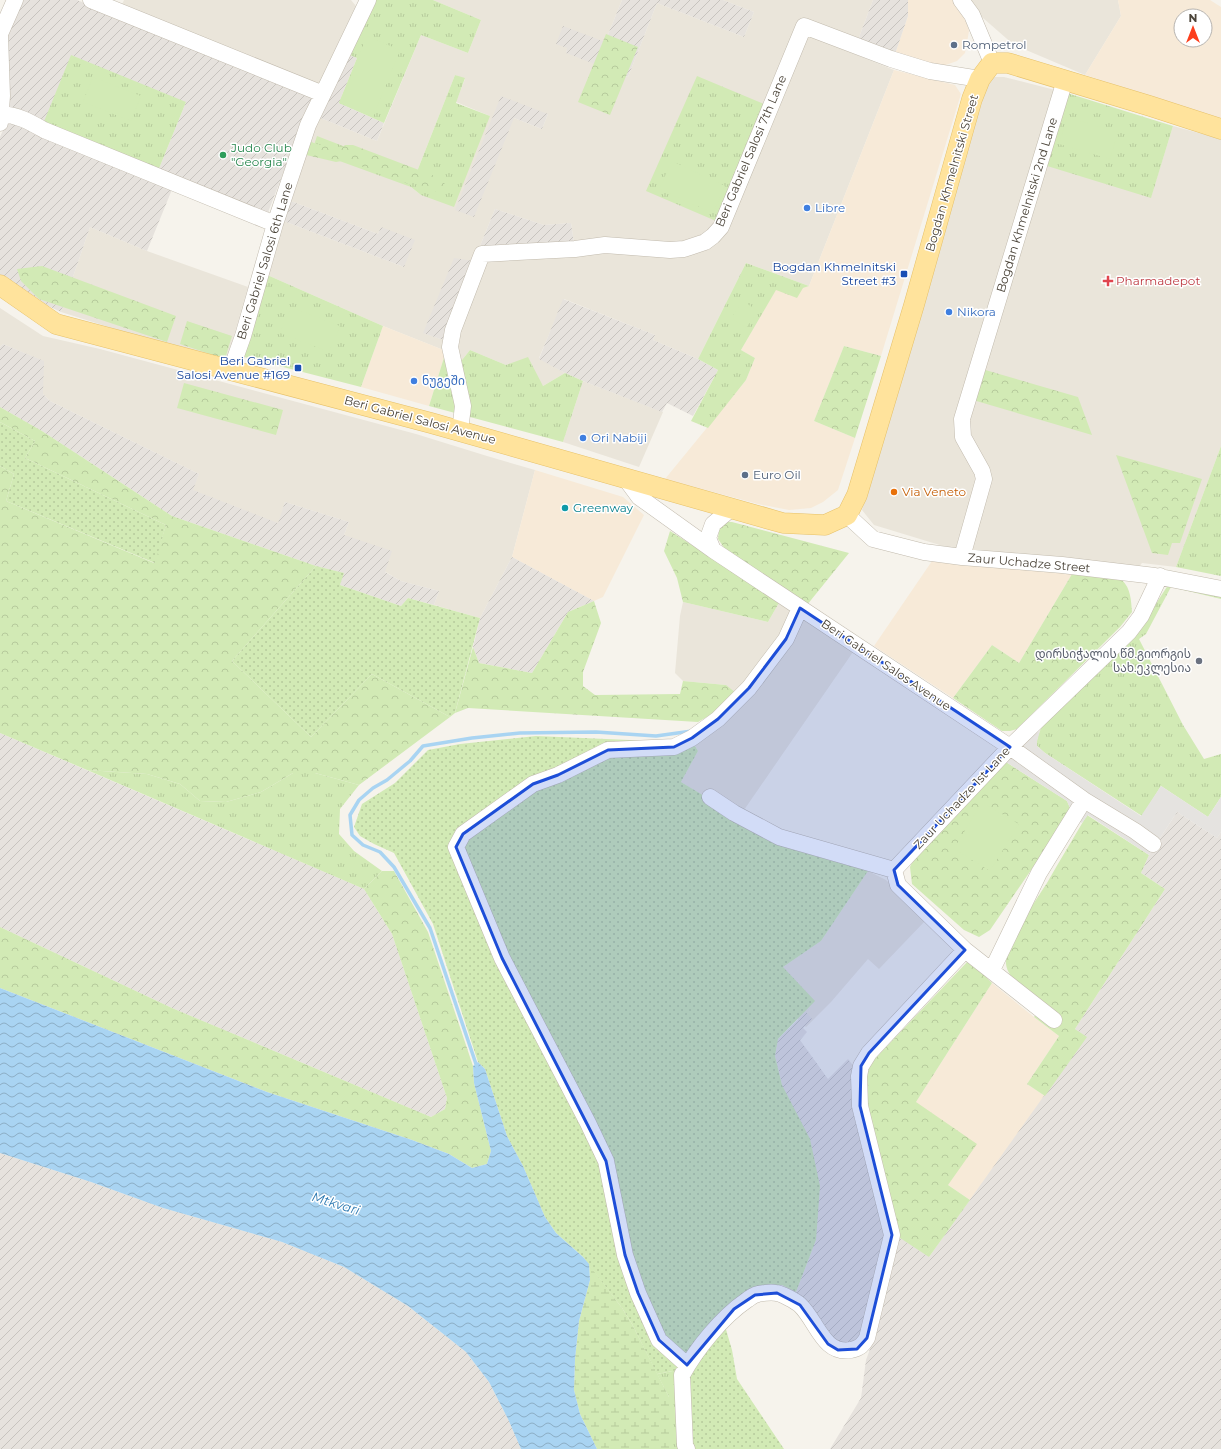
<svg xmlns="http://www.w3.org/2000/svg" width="1221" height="1449" viewBox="0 0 1221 1449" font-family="Montserrat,'Noto Sans Georgian',sans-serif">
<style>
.residential{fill:#eae5da;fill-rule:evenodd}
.commercial{fill:#f7ead8;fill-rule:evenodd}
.industrial{fill:url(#industrial-furrows)}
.grass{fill:url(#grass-tufts)}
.forest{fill:url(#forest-crowns)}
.wetland{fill:url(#wetland-marsh)}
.garden{fill:url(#garden-dots)}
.pitch{fill:#d2eab5}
.parking{fill:#e5e3e0}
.water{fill:url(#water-waves)}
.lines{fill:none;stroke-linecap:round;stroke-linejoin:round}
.stream{stroke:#a9d4f2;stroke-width:3.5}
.minor-casing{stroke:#c2bbae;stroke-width:17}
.major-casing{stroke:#e6c16a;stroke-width:21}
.minor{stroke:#fff;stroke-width:16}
.major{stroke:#ffe39c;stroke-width:20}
.marked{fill:#1d4ed8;fill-opacity:0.2;stroke:#1d4ed8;stroke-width:3;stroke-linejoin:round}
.service-dot{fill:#5c6f8a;stroke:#fff;stroke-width:1.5}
.leisure-dot{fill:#2e9e5b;stroke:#fff;stroke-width:1.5}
.shop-dot{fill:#3f7fe0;stroke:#fff;stroke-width:1.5}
.transit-dot{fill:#1a4fb4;stroke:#fff;stroke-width:1.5}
.health-dot{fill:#e0444e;stroke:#fff;stroke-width:1.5}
.food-dot{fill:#e8710a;stroke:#fff;stroke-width:1.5}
.culture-dot{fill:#0f9aa8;stroke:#fff;stroke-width:1.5}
.worship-dot{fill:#6b7280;stroke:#fff;stroke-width:1.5}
.labels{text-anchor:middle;stroke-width:3;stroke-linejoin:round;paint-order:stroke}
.service-label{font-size:12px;fill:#4e5e75;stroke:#fff;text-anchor:start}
.leisure-label{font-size:12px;fill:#27864d;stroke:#fff;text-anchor:start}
.street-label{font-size:12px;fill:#4b4439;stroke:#fff}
.shop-label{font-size:12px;fill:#366cbe;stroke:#fff;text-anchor:start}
.transit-label{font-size:12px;fill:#164399;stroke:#fff;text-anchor:end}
.health-label{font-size:12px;fill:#be3a42;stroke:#fff;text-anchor:start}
.food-label{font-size:12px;fill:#c56008;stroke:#fff;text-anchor:start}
.culture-label{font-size:12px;fill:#0d838f;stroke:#fff;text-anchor:start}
.worship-label{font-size:12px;fill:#5b616d;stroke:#fff;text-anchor:end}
.water-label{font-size:13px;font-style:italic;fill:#2e7ab2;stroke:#fff}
</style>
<defs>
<pattern id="industrial-furrows" width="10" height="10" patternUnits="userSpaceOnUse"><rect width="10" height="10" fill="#e6e2dd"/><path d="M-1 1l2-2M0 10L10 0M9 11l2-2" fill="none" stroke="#c7c3be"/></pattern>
<pattern id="grass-tufts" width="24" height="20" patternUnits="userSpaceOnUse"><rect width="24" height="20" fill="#d2eab5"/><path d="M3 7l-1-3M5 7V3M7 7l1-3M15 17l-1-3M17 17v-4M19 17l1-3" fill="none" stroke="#b6ca9c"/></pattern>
<pattern id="forest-crowns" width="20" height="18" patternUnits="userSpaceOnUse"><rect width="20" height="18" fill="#d2eab5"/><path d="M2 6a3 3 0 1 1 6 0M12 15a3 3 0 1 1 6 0" fill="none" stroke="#b6ca9c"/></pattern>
<pattern id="wetland-marsh" width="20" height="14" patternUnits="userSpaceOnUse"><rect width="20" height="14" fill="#d2eab5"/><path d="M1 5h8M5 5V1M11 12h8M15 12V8" fill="none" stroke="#b6ca9c"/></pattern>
<pattern id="garden-dots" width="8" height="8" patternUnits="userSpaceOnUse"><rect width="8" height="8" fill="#d2eab5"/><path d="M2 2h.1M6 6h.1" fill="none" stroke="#b6ca9c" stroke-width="1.8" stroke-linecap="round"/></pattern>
<pattern id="water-waves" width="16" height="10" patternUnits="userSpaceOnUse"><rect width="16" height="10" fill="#a9d4f2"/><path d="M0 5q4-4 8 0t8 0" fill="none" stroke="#8caec5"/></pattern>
</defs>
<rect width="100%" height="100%" fill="#f6f3ec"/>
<!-- residential -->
<path class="residential" d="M124,0H351L356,6L354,14L319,87L121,7Z
M433,0H622L605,42L568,48L566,52L628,77L657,3L744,37L754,12L723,0H873L858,40L803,19L715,227L703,239L680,245L574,243L571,223L544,225L495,209L478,251L424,333L446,341V351L383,326L265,274L281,220L404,267L381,228L378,234L288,200L318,117L377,141L421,35L468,53L481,20ZM455,75L465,79L456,102L490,116L421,195L411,187L317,137L416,174ZM548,114L542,129L514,118Z
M967,0H1118L1121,16L1085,75L1014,45L975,11Z
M805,34L894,70L809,286L746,263L698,359L653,340L655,335L564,299L539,358L565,373L543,386L506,365L470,350L462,360L456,357L454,341L485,258L711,244Z
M994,77H1004L1067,93L1151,197L1173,126L1221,139V446L1176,567L1142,563L1137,569L972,552L943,546L874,525L862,510L986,83Z
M90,227L147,251L248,287L226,364L61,312Z
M0,308L43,336L100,349L416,434L487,456L535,470L512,557L480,618L434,605L439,591L401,581L384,571L344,535L349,522L285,502L279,524L192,490L199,474L50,401L43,394V361L3,344L0,347Z
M583,381L663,412L639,467L563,442Z
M780,601L853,652L744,810L705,797L681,782L698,751L689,736L713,726L726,685L683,681L675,673L680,616L683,602L768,622Z
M868,871L886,880L926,920L879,969L868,959L831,1002L806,1027L793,1014L783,967L821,941Z"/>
<!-- commercial -->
<path class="commercial" d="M908,0H956L964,12L969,31L965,53L957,61L943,66L895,54L908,16Z
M1118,0H1210L1221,7V119L1085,75L1121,16ZM1181,16H1205V40H1181Z
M894,70L955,85L961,94L881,356L844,346L814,421L855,438L838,490L823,502L811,508L789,510L758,504L665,479L746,380L755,358L741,350L776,289L803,288L809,286Z
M383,326L446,351L429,406L361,387Z
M535,470L623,497L644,515L603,597L594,601L512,557Z
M932,561L1072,574L1019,663L992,645L953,698L874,646Z
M992,983L1034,1017L1059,1036L1027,1084L1045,1096L970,1200L948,1185L916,1102Z"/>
<!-- industrial -->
<path class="industrial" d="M19,0H77L313,95L267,215L158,171L186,102L43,124L7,108L5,36Z
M622,0H723L754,12L744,37L657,3L628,77L566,53L567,48L556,44L563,26L605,42Z
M873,0H908V16L895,54L858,40Z
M347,54L357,58L339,103L384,123L377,141L318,117Z
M501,96L548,114L542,129L514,118L474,217L455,210Z
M8,119L173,187L147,251L90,227L61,312L27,296L0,277V137Z
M288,200L378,234L381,227L415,240L404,267L281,220Z
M495,209L544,225L571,223L574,243L478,251Z
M454,258L474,261L446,341L423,333Z
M563,299L655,335L653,340L698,359L718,370L693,416L667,403L662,412L583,381L565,373L539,359Z
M3,344L44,361L43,394L50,401L199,474L193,490L278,523L285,502L349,522L344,535L392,551L385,572L401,581L439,591L434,605L408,598L401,606L340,585L343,573L316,566L172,516L42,431L0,407V347Z
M512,557L594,601L568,612L532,673L479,663L473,647L480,618Z
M0,733L364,889L392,934L447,1098L445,1109L431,1117L172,1008L0,927Z
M1177,812L1217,838L1221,832V1449H830L861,1398L866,1360L877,1330L864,1318L859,1337L855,1342L836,1343L824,1330L796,1292L816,1240L793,1109L782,1085L775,1056L778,1039L806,1012L812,1019L803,1028L807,1032L800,1040L828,1079L848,1059L863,1078L929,1257L1086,1037L1075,1029L1165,889L1141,873L1149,855Z
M0,1153L91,1182L163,1208L282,1242L344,1267L408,1306L466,1352L489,1382L508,1419L521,1449H0Z"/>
<!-- grass -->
<path class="grass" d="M371,0H433L481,20L468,53L421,35L384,123L339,103L357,58L347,54Z
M71,55L186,102L158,171L43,124Z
M455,75L465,78L456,103L490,116L454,207L421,195L411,187L312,151L317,136L416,174Z
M697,76L764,104L716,221L646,191Z
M1067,93L1173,126L1151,198L1044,165Z
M746,263L809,286L803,288L797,298L776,290L741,350L755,358L746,380L708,428L691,421L718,370L698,359Z
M265,274L383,326L361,387L240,356Z
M470,350L506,365L528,357L543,386L565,373L583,381L563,442L429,406L446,351L462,360Z
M1221,446V576L1176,567Z
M1170,582L1221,593V599L1171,587L1146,634L1139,639L1183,725L1204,759L1221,754V797L1208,817L1161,786L1142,816L1045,753L1037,746C1036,734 1043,725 1049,716L1139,630Z
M87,770L147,774L180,784L200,801L226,802L261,792L293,773H315L359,785L340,809L339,834L354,851L382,871L364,889Z
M678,1370L682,1449H669V1397L657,1374Z"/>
<!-- forest -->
<path class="forest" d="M606,34L638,47L610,115L578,102Z
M310,141C320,147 330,145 339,150L345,145H353L440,178L445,184L437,192L413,182L411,185L347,160L336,162L302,154Z
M42,266L176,316L167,342L39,299L21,281L17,269Z
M187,321L232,336L225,359L180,344Z
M844,346L881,356L855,438L814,421Z
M982,369L1078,397L1092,435L973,400Z
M184,383L283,410L276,435L177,408Z
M0,407L42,431L172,516L316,566L232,661L311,737L372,674L450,717L359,785L315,773H293L261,792L226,802L200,801L180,784L147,774L87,770L0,733V466L14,474L6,501L154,563L166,525L25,458L35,441L0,422Z
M1116,455L1202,479L1180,543H1172L1168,555L1152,553Z
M725,522H732L849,553L807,605L725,549L718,539L719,529Z
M670,531L780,601L768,622L683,602L677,578L664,551Z
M1072,574L1122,580C1131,589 1131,600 1132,612L1120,627L1017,729L1010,731H1002L953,698L992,645L1019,663Z
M594,601L601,623L583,672V686L595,695L680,694L683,681L726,685L736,693L728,705L698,722L468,708L455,713L473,647L479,663L532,673L568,612Z
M1006,762L1067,801L1070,808L1068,816L990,930L979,937L964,930L912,884L910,867L914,858Z
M1087,815L1149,855L1141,873L1165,889L1075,1029L1087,1037L1045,1096L1027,1084L1059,1036L1034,1017L1043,1004C1031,994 1008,981 1006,964C1004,946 1036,900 1047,883C1060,860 1074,837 1087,815Z
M382,871H394L428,932L473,1066L474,1083L491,1151L487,1164L472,1168L449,1154L412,1140L267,1092L0,988V927L172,1008L431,1117L445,1109L447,1098L392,934L364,889Z
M969,960L992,983L916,1102L977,1144L948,1185L970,1200L929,1257L897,1236L864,1095L869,1065Z"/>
<!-- wetland -->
<path class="wetland" d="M589,1264L622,1308L632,1324L669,1397V1449H597L580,1414L574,1390L575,1359L579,1321L590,1280Z"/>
<!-- garden -->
<path class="garden" d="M0,422L35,441L25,458L166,525L155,563L6,501L14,474L0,466Z
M316,566L344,573L340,585L401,606L408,598L480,618L455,713L450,717L372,674L311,737L232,661Z
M536,736L653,741H677L689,736L698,751L681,782L784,844L867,869L868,871L821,941L783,967L815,1001L778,1039L775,1056L782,1085L810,1139L820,1186L816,1240L796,1292L782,1285L761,1287L725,1326L732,1350L737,1379L784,1449H682L678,1370L657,1374L632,1324L622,1308L583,1257L556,1233L545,1217L523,1166L507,1136L485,1069L478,1062L433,924L394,853L374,844L360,836L354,827L362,804L395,783L428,750L460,744Z"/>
<!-- pitch -->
<path class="pitch" d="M367,36L400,50L373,117L339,103Z
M93,77L141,96L131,121L83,102Z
M1067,117L1118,132L1110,159L1059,144Z
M672,161L725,186L713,213L659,189Z
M743,301L758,311L746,328L731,318Z
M291,307L340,326L329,352L280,333Z
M982,802L1019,824L990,871L954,849Z"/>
<!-- parking -->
<path class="parking" d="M1040,731L1037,741V746L1045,753L1141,816L1161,786L1208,817L1221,797V832L1217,838L1177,812L1149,855L1088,815L1082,823L1068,816L1070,808L1067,801L1006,762L1027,739Z"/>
<!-- water -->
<path class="water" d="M0,988L267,1092L412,1140L449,1154L472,1168L487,1164L491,1151L474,1083L473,1066L478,1062L485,1069L507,1136L523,1166L545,1217L556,1233L583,1257L589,1264L590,1280L579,1321L575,1359L574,1390L580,1414L597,1449H521L508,1419L489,1382L466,1352L408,1306L344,1267L282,1242L163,1208L91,1182L0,1153Z"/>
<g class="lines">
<!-- stream -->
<path class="stream" d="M477,1067L430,928L394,867L380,852L363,845L352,835L350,815L359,800L373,788L387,780L410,761L423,746L472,738L520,733L596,732L656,736L692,731"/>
<defs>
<path id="minor" d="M91,0L323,94
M961,0L972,15L992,63
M1,114C18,115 30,122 44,130L275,224
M0,123L2,96L0,34L15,0
M231,370L243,336L275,224L308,125L368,0
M460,431L463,406L450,347L453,330L482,254L575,249L605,245L670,250L684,249L705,242L713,236L721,227L804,26L891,59L930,71L980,79
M625,478L639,497L713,550L1010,747L1084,800L1135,831L1153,844
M847,515L873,539L924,552L962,557L1062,565L1155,576L1221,589
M713,550L708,538L713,524L732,508
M962,557L984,479L982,471L963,437L962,419L1065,80
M710,797L734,813L779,837L894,870
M894,870L1010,747L1129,632L1141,616L1160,576
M894,870L898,885L965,950L1054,1020
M992,970L1039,873L1084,800
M687,1365L659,1340L638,1293L625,1255L606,1161L588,1123L502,958L456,847L463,834L533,784L558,775L608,750L674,747L692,738L718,719L749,688L786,639L800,608
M687,1449L685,1445L682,1375C697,1348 722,1317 747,1300C750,1298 752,1296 755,1295C760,1293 771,1292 776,1293C781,1293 797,1302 800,1305C817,1321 823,1355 851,1350C860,1348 863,1345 867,1338L892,1235L860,1106L859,1076L861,1066L869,1053L965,950"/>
<path id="major" d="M0,285L56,324L431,423L783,523L825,525L847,515L857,495L914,305L972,99L980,79L992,63H1008L1150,106L1221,129"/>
</defs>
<!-- minor casing -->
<use href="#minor" class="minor-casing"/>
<!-- major casing -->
<use href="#major" class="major-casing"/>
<!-- minor -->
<use href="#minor" class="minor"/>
<!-- major -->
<use href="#major" class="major"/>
</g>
<!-- marked area -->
<path class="marked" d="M800,608L1010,747L894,870L898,885L965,950L869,1053L861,1066L860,1106L892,1235L867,1338L857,1349L838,1350L828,1344L800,1305L777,1293L755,1295L734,1309L687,1365L659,1340L638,1293L625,1255L606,1161L502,958L456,847L463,834L533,784L558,775L608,750L674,747L692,738L718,719L749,688L786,639Z"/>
<!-- markers -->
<g class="service-dot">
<circle cx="954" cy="45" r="4"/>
<circle cx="745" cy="475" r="4"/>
</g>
<circle class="leisure-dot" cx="223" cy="155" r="4"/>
<g class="shop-dot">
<circle cx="807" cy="208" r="4"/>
<circle cx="949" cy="312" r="4"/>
<circle cx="414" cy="381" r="4"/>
<circle cx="583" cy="438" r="4"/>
</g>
<g class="transit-dot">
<rect x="900" y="270" width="8" height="8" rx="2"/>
<rect x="294" y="364" width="8" height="8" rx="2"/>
</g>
<path class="health-dot" d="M1106 275h4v4h4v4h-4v4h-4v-4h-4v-4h4z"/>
<circle class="food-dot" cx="894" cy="492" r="4"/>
<circle class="culture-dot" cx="565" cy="508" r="4"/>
<circle class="worship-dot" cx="1199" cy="661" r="4"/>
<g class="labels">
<!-- service labels -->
<g class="service-label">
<text x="962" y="49">Rompetrol</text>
<text x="753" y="479">Euro Oil</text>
</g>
<!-- leisure labels -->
<g class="leisure-label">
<text x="231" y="152">Judo Club<tspan x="231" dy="14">"Georgia"</tspan></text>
</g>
<!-- street labels -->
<g class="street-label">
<text transform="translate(751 151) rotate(-67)" y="4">Beri Gabriel Salosi 7th Lane</text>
<text transform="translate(952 173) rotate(-74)" y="4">Bogdan Khmelnitski Street</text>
<text transform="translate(1027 205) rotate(-73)" y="4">Bogdan Khmelnitski 2nd Lane</text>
<text transform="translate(265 261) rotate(-73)" y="4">Beri Gabriel Salosi 6th Lane</text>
<text transform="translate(420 420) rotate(15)" y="4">Beri Gabriel Salosi Avenue</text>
<text transform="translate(1029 563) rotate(5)" y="4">Zaur Uchadze Street</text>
<text transform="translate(886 665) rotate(34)" y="4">Beri Gabriel Salos Avenue</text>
<text transform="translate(962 798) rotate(-47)" y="4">Zaur Uchadze 1st Lane</text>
</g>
<!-- shop labels -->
<g class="shop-label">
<text x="815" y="212">Libre</text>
<text x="957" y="316">Nikora</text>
<text x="422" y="385">ნუგეში</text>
<text x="591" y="442">Ori Nabiji</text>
</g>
<!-- transit labels -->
<g class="transit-label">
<text x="896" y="271">Bogdan Khmelnitski<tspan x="896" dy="14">Street #3</tspan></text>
<text x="290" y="365">Beri Gabriel<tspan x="290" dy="14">Salosi Avenue #169</tspan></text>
</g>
<!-- health labels -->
<g class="health-label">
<text x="1116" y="285">Pharmadepot</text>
</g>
<!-- food labels -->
<g class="food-label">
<text x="902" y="496">Via Veneto</text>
</g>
<!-- culture labels -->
<g class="culture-label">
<text x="573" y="512">Greenway</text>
</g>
<!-- worship labels -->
<g class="worship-label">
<text x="1191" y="658">დირსიჭალის წმ.გიორგის<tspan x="1191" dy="14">სახ.ეკლესია</tspan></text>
</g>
<!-- water labels -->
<g class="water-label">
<text transform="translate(336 1203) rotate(17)" y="5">Mtkvari</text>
</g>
</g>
<!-- north arrow -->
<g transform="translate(1193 28)"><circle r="19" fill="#ffffff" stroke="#b7b4b0"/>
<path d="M0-3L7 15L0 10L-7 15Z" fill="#fc3f1d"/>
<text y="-6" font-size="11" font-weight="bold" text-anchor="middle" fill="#4b4439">N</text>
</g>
</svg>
